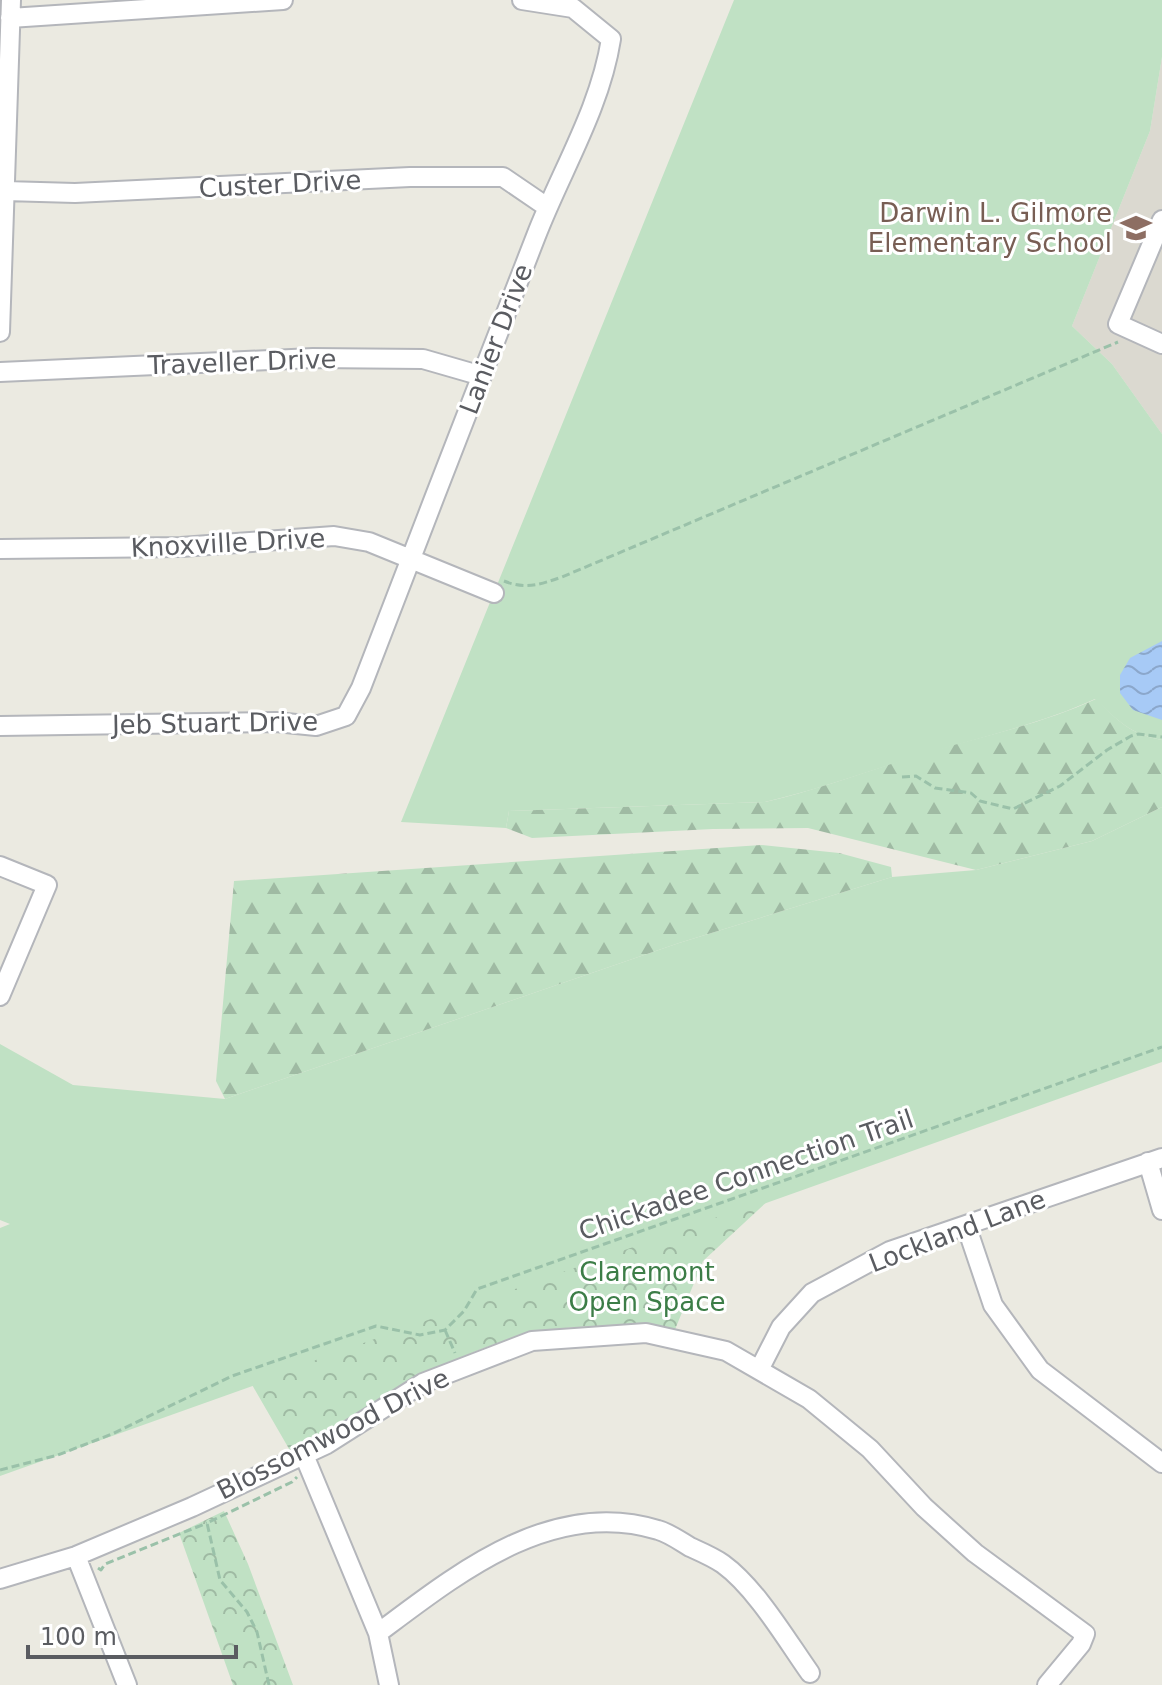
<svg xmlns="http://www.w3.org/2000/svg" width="1162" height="1685" viewBox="0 0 1162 1685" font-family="'DejaVu Sans',sans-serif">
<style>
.education{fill:#dbd9d0}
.grass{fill:#c0e1c4}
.forest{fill:url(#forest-firs)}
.park{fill:url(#park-crowns)}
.water{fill:url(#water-waves)}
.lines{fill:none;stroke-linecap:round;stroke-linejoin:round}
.minor-casing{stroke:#b4b6bb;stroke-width:22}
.path{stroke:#9ac1a9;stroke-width:3;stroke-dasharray:8 4;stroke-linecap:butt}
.minor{stroke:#fff;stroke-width:18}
.labels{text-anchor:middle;stroke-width:6;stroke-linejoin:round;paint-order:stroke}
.street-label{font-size:26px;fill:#5a5c61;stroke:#fff}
.education-label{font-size:26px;fill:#785e54;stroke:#fff;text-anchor:end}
.park-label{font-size:26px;fill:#3c7d47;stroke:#fff}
</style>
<defs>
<pattern id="forest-firs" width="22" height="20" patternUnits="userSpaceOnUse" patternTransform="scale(2)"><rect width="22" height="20" fill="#c0e1c4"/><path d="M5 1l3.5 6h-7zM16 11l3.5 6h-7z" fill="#9fbaa3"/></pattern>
<pattern id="park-crowns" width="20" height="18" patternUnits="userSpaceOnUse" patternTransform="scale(2)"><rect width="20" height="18" fill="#c0e1c4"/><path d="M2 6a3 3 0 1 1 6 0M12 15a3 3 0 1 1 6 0" fill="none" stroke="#9fbaa3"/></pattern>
<pattern id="water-waves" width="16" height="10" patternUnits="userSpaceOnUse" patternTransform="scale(2)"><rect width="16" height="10" fill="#a7caf6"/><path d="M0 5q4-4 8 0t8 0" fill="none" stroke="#8ba7cb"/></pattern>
</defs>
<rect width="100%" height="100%" fill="#ebeae1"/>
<!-- education -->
<path class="education" d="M1162,57V434L1112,364L1072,326L1150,131Z"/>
<!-- grass -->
<path class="grass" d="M734,0H1162V57L1150,131L1072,326L1112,364L1162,434V740C1130,734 1118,721 1095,699C1039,725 978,737 919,756C868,771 817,790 765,802L509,811L506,828L401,822Z
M1162,807V1062L0,1476V1228L10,1224L0,1220V1044L73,1085L225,1099L679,943L892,877L976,870L1092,841Z"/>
<!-- forest -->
<path class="forest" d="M1096,699C1118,721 1130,734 1162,740V807L1092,841L976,870L808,828L713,829L532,838L506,828L509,811L765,802C817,790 868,771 919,755C979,737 1039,725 1096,699Z
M761,845L839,853L891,867L892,877L679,943L225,1099L216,1081L234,881Z"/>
<!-- park -->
<path class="park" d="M771,1198L703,1261L674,1332C628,1328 580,1322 533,1333C448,1352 366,1409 292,1454L251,1383Z
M224,1511L248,1564L293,1685H233L179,1533Z"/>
<!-- water -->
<path class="water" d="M1162,641V720L1133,710L1120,693V675L1130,658Z"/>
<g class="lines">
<defs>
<path id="minor" d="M10,18L283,0
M5,191L75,193L410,177H503L547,207
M1162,220L1118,324L1162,344
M0,332L11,0
M0,372L313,358L423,359L482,376
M0,549L181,547L334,536L369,542L494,593
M0,726L276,722L316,726L346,716L361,688C419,537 477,387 536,236C561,171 600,109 611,39L573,8L522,0
M0,866L47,885L0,996
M1148,1162L1162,1210
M966,1225L993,1305L1040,1370L1162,1463
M759,1370L781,1327L812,1293L890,1251L1162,1158
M304,1455L378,1633L389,1685
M76,1556L127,1685
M0,1579L76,1556L192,1507L327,1444L423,1383L532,1341L646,1333L726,1351L809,1399L870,1449L924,1507L975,1553L1085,1634L1081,1644L1047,1685
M378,1633C457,1574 552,1497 658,1530C669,1533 680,1541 690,1547C701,1552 713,1557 723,1564C756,1588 786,1639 810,1673"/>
</defs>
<!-- minor casing -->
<use href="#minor" class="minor-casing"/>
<!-- path -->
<path class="path" d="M504,581C526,590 541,584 562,577L1118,342
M902,777L916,776L935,788L971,793L980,801L1013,809L1060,786L1107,750L1131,736L1138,734L1162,737
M445,1330L455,1353
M0,1470L58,1455L112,1434L232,1376L376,1326L420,1335L445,1330L464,1311L477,1289L1162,1047
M98,1568L101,1570L105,1564L207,1523
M269,1685L257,1632L247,1612L220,1580L207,1523L292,1482L297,1477"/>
<!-- minor -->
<use href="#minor" class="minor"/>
</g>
<!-- icons -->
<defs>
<symbol id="school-bare" viewBox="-9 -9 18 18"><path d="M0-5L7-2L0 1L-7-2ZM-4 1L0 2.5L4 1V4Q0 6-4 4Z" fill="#8d6e63" stroke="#fff" stroke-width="2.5" paint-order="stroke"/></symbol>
</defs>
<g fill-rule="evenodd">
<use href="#school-bare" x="1114" y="206" width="44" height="44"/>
</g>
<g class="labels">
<!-- street labels -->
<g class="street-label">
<text transform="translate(280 184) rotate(-3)" y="9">Custer Drive</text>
<text transform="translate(496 339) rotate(-69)" y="9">Lanier Drive</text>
<text transform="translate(242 362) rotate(-2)" y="9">Traveller Drive</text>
<text transform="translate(228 543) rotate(-3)" y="9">Knoxville Drive</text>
<text transform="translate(215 723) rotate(-1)" y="9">Jeb Stuart Drive</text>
<text transform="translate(746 1175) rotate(-19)" y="9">Chickadee Connection Trail</text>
<text transform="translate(957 1231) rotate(-21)" y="9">Lockland Lane</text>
<text transform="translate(333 1434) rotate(-27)" y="9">Blossomwood Drive</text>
</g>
<!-- education labels -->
<g class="education-label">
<text x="1112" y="222">Darwin L. Gilmore<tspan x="1112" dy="30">Elementary School</tspan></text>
</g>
<!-- park labels -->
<g class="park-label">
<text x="647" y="1281">Claremont<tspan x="647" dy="30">Open Space</tspan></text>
</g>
</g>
<!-- scale -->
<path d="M28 1645v12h208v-12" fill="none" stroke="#5a5c61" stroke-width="4"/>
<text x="40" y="1645" font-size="24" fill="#5a5c61" stroke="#ffffff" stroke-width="6" paint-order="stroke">100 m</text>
</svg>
